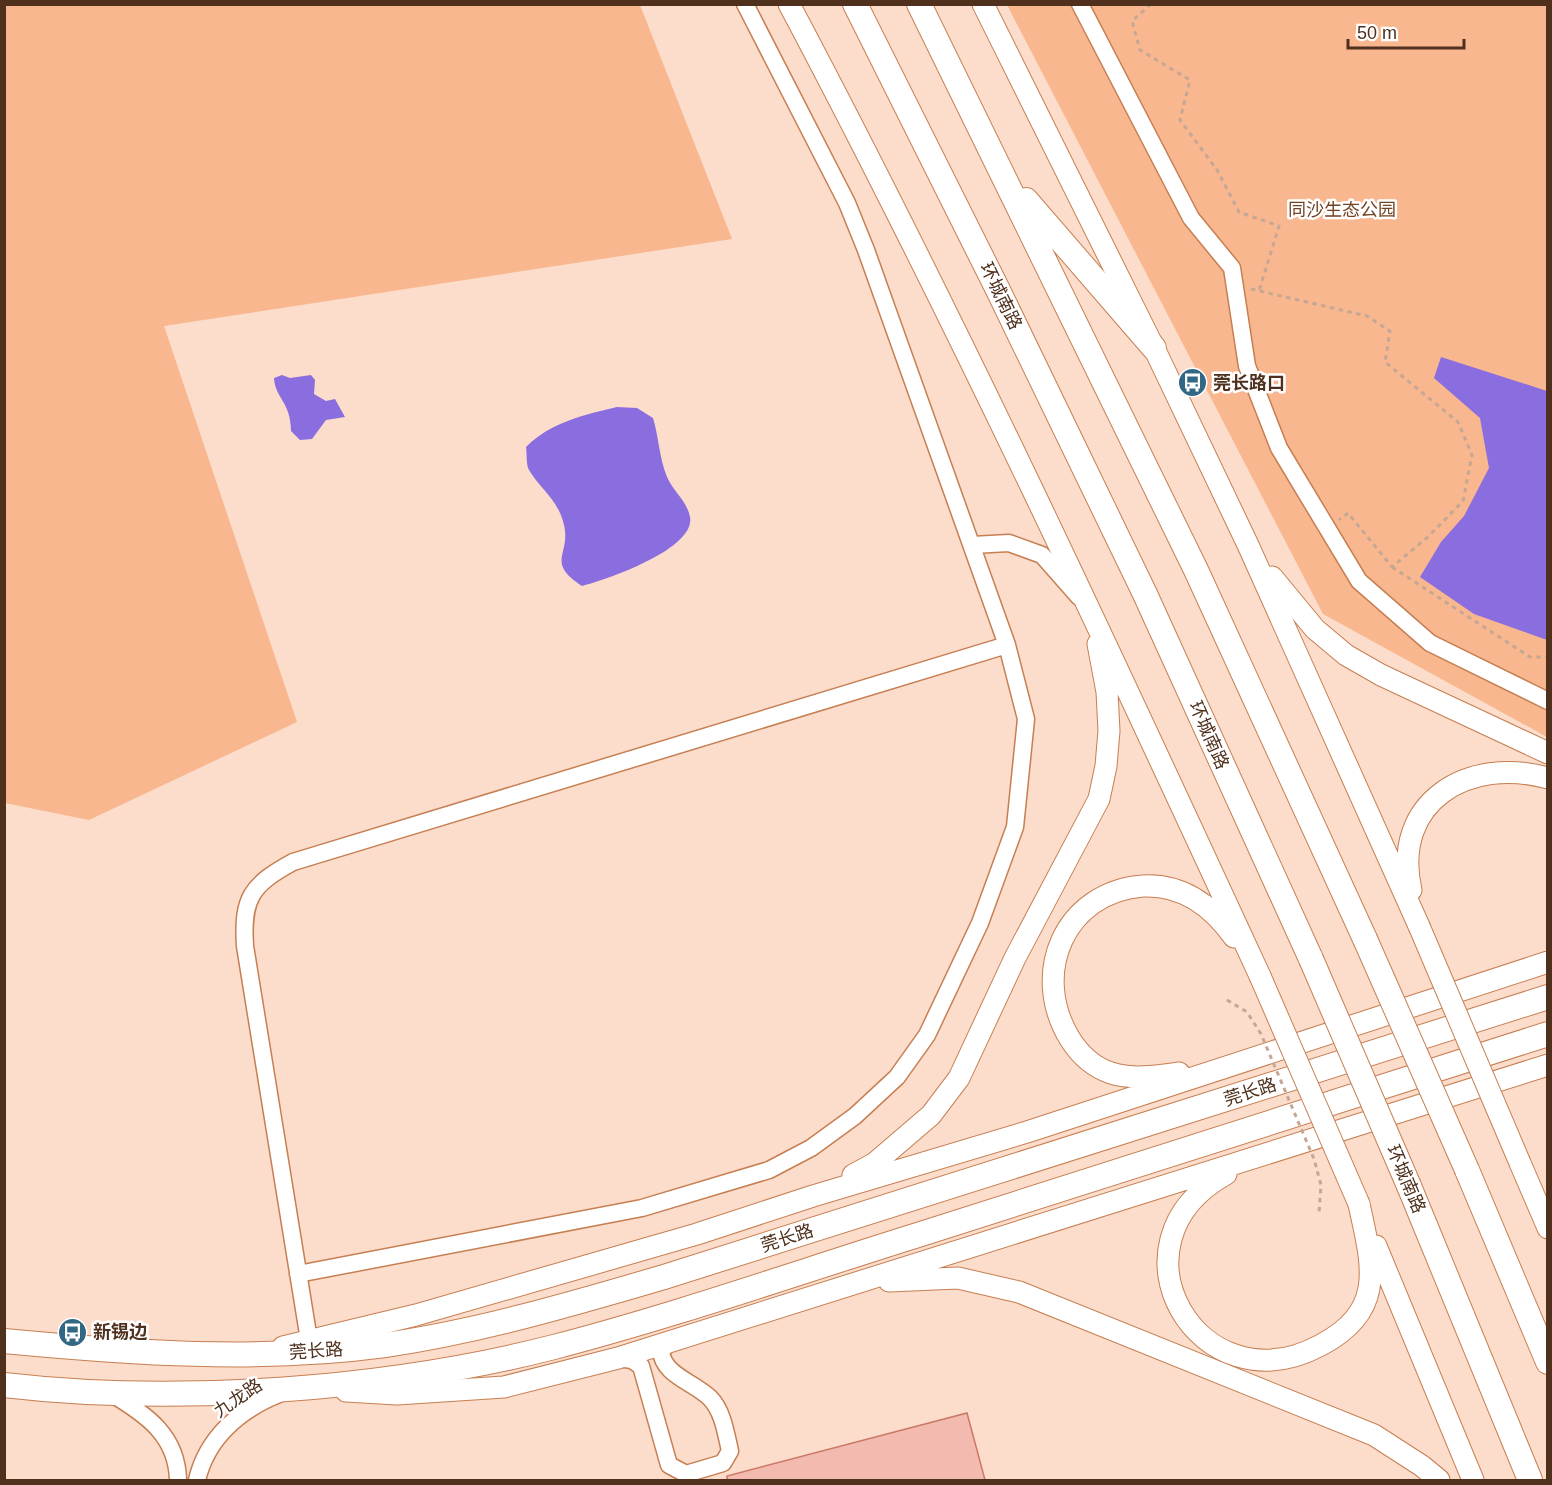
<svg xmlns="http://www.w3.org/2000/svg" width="1552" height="1485" viewBox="0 0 1552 1485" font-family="Arial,'Noto Sans SC',sans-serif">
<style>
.green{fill:#f8b78e}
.water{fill:#8a6ddf}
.building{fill:#f3bbaf;stroke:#ca7867;stroke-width:1.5}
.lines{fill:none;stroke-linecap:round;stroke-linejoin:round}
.minor-casing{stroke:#c67f52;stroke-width:19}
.major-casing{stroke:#c67f52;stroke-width:23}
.highway-casing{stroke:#c67f52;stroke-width:26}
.path{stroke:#c6a794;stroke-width:3;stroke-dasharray:4.5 4.5;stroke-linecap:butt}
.minor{stroke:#fff;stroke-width:16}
.major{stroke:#fff;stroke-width:21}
.highway{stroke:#fff;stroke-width:24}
.major-bridge-casing{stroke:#c67f52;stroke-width:23;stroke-linecap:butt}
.highway-bridge-casing{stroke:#c67f52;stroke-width:26;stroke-linecap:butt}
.path-bridge{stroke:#c6a794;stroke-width:3;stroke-dasharray:4.5 4.5;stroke-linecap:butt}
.major-bridge{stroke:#fff;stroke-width:21}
.highway-bridge{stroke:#fff;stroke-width:24}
.labels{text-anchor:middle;stroke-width:5;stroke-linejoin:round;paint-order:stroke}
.park-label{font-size:18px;fill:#734425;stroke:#fff}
.street-label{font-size:18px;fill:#4e301d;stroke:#fff}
.poi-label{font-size:18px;font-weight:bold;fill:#4e301d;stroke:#fff;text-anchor:start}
</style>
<rect width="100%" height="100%" fill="#fcdcca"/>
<!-- green -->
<path class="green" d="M4,5H640L732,239L164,326L297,722L89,820L5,803Z
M1007,5H1547V737L1323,614Z"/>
<!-- water -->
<path class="water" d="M1441,357L1547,391V640L1474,614L1420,577L1441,542L1464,516L1489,468L1480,418L1434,378Z
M282,375L290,378L311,375L315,380L314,394L326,401L335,399L345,417L326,420L312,439L300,440L291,431C291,402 275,398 274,378Z
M617,407L637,408L653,418C659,438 659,457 667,477C673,491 687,501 690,517C696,549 606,580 582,586C545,562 571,555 564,525C558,499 541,490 529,470C526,465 527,453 526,447C551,422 584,415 617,407Z"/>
<!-- building -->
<path class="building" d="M967,1413L985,1480H727V1476Z"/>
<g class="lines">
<defs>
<path id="minor" d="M1080,4L1191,218L1232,268L1247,366L1279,448L1359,581L1430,643L1548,701
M972,545L1009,543L1042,555L1079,597
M298,1274L642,1208L769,1170L811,1148L855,1116L897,1077L927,1035L980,923L1015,827L1026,719L1007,645L866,250L847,203L745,4
M309,1340L245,946C242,898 251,885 293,862L1007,645
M618,1358L632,1360L641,1366L669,1465L686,1474L723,1463L730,1451C726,1434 723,1411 710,1398C694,1382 662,1375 661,1350L672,1341
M112,1394C147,1415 177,1436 178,1480
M197,1480C207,1438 239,1410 279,1394"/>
<path id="major" d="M789,4C958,323 1109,649 1260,976
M983,4L1154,348L1248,545L1419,926
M1272,577L1315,629L1346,655L1381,675L1548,753
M1411,890C1391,801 1469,756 1548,778
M1179,1073C1157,1076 1133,1080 1111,1073C1093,1067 1080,1055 1070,1039C1030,974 1064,892 1143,886C1183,884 1212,906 1234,937
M1520,1163L1548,1228
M1226,1174C1101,1243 1199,1411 1321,1345C1387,1310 1372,1265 1359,1204
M853,1175L875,1163L931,1115L959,1078L1015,958L1099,799L1106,766L1109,731L1107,692L1098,644
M1376,1246L1473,1480
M889,1281L958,1278L1019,1292L1374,1435L1422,1466L1439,1480
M283,1347L416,1315L697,1234L813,1196L1027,1132L1548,962
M346,1391L397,1394L504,1387L618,1358L1548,1065"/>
<path id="highway" d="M855,4L998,290L1145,594L1311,959
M919,4L1196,570L1365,939
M1026,200L1154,348
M1467,1170L1548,1362
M1409,1186L1530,1480
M4,1341C131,1353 259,1362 385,1345C480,1331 572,1304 664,1277L1548,997
M4,1385C176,1405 386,1390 554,1347C677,1315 799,1272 921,1234C1130,1168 1339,1102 1548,1034"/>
</defs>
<!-- minor casing -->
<use href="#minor" class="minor-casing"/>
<!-- major casing -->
<use href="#major" class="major-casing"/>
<!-- highway casing -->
<use href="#highway" class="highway-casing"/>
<!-- path -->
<path class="path" d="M1151,4L1132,21L1140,50L1190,80L1180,120L1217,170L1239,212L1279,226L1259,291
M1251,289L1367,316L1390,331L1385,362L1458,422L1472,455L1463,501L1429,536L1392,567L1348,513L1339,520
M1392,567L1530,657H1548"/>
<!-- minor -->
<use href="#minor" class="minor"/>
<!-- major -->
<use href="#major" class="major"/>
<!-- highway -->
<use href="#highway" class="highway"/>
<defs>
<path id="major-bridge" d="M1419,926L1520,1163
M1260,976L1359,1204"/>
<path id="highway-bridge" d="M1365,939L1467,1170
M1311,959L1409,1186"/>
</defs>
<!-- major-bridge casing -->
<use href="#major-bridge" class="major-bridge-casing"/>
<!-- highway-bridge casing -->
<use href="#highway-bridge" class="highway-bridge-casing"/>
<!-- path-bridge -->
<path class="path-bridge" d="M1227,1000L1247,1012L1261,1034L1314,1159L1321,1185L1319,1213"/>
<!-- major-bridge -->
<use href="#major-bridge" class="major-bridge"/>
<!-- highway-bridge -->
<use href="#highway-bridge" class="highway-bridge"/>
</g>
<!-- icons -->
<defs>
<symbol id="bus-disc" viewBox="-11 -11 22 22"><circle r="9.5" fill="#326884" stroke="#fff"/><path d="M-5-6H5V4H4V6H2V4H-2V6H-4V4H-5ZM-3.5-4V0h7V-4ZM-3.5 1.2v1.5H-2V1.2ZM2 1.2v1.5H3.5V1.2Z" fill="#fff"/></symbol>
</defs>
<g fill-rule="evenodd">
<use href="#bus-disc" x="1176" y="366" width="33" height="33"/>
<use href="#bus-disc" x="56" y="1316" width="33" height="33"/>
</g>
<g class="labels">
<!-- park labels -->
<g class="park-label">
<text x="1342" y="216">同沙生态公园</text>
</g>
<!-- street labels -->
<g class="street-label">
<text transform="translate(1001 296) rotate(64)" y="6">环城南路</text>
<text transform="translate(1209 735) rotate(66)" y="6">环城南路</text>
<text transform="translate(1250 1092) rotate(-18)" y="6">莞长路</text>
<text transform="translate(1406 1179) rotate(67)" y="6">环城南路</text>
<text transform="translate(787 1238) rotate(-18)" y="6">莞长路</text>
<text transform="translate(316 1351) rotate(-4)" y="6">莞长路</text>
<text transform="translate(238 1398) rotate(-34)" y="6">九龙路</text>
</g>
<!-- poi labels -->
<g class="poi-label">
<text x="1213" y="389">莞长路口</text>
<text x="93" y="1338">新锡边</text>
</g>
</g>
<!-- border -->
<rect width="1552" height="1485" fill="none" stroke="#4e301d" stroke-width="12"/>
<!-- scale -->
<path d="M1348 39v9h116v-9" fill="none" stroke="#4e301d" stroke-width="3"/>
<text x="1357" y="39" font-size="18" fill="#4e301d" stroke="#ffffff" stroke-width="4.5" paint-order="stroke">50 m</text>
</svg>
